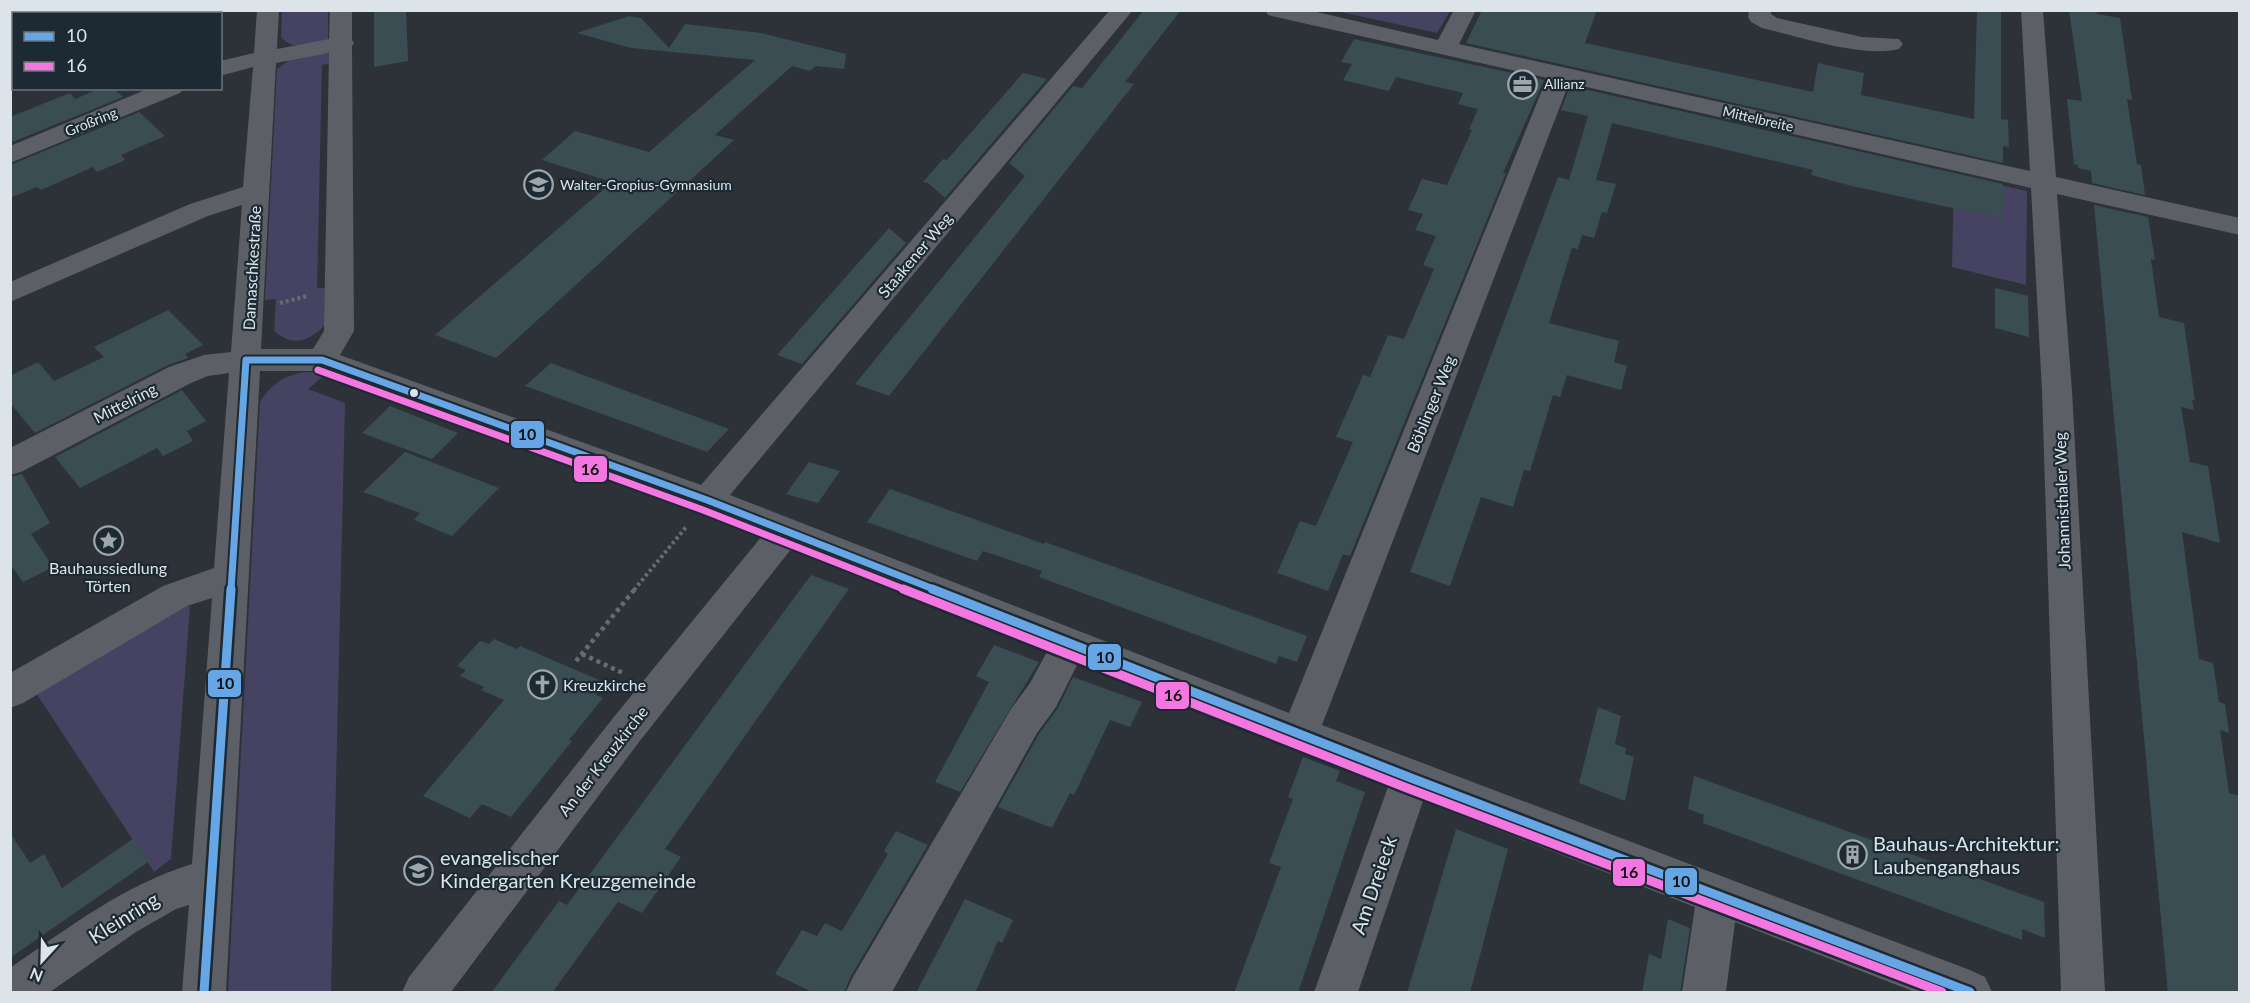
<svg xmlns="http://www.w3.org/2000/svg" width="2250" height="1003" viewBox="0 0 2250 1003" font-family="Lato,sans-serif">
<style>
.green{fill:#464261}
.building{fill:#3a4d53}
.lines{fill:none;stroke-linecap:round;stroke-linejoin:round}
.path-far1{stroke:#686b71;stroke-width:4;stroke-dasharray:3 3;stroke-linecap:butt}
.path{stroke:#686b71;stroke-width:4.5;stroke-dasharray:4 4;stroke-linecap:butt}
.minor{fill:#5c5f66;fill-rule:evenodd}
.bus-1-far1-casing{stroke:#1d2933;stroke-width:11}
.bus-1-casing{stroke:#1d2933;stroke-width:14}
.bus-2-far1-casing{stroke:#1d2933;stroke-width:11}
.bus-2-casing{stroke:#1d2933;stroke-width:14}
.bus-1-far1{stroke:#66a6e5;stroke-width:7}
.bus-1{stroke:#66a6e5;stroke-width:9}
.bus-2-far1{stroke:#f476e0;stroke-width:7}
.bus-2{stroke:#f476e0;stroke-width:9}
.bus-dot{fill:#dce4ea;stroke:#1d2933;stroke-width:2}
.labels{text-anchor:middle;stroke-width:4.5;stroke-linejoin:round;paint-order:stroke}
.far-poi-label{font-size:14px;fill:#dce4ea;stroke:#1d2933;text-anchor:start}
.far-street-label{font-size:14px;fill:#dce4ea;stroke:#1d2933}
.street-label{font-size:16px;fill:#dce4ea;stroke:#1d2933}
.poi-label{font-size:16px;fill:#dce4ea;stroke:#1d2933}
.near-poi-label{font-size:20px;fill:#dce4ea;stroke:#1d2933;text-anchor:start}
.near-street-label{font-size:20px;fill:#dce4ea;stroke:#1d2933}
.line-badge{stroke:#1d2933;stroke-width:2}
.pale-badge-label{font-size:16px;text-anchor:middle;font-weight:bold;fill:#111}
</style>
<rect width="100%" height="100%" fill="#2c3238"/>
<!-- green -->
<path class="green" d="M282,11H328V42C311,44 293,52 281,37Z
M1336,11L1450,10V11L1437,33Z
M313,53L330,54L334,62L322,65L317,288H325V325C309,342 292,347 274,331L276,299L265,300L277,69L292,58Z
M1954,175L2027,191L2026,285L1952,267Z
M306,372L327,373L308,389L345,403L331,992H228L260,402C272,383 285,375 306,372Z
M181,603L190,607L171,859L154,872L34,690Z"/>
<!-- building -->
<path class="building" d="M374,10H406L408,61L374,67Z
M1144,10H1181L1125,82L1134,84L889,396L855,384L1025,176L1009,163L1073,86L1082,88Z
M1482,10H1597L1585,43L1813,92L1818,63L1864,73L1861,95L1974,119L1977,10H2001V119L2008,120L2009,147L2003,146V163L1466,43Z
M2069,10H2096L2097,14L2120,18L2132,100L2127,99L2137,164L2141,165L2145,195L2092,183L2091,171L2078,168V165L2074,164L2067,99L2082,101Z
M629,16L641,18L669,48L685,24L761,33L846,54L844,69L816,66L810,71L792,66L715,135L734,140L496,358L435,335L612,182L542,160L575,131L649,152L755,60L631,48L577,33Z
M1354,39L1544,80L1503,173H1506L1350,556L1343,554L1328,591L1277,573L1300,521L1316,526L1353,442L1336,437L1363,375L1370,377L1388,335L1404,339L1434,269L1423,265L1436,236L1415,230L1423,214L1408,210L1422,179L1447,185L1472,130L1469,129L1478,109L1458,104L1463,93L1396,77L1389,91L1343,80L1352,64L1341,62Z
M1023,73L1047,79L945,198L928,183L923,182L943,159L947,160Z
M1570,86L2003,184V219L1852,186L1811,175L1813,170L1612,123L1596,180L1616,184L1607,213L1602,212L1594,238L1582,235L1578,249L1572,248L1549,323L1619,341L1614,362L1627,366L1621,390L1567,375L1560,397L1553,395L1530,471L1524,470L1513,507L1481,497L1450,586L1410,572L1558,177L1569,180L1588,116L1561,110Z
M101,88H113L123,97L10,143V117L70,93L75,99Z
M139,112L165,136L121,155L125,160L97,172L93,167L41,190L37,187L10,198V165Z
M2094,205L2148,217L2155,260L2151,259L2159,317L2184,323L2195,401L2192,400L2194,410L2181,407L2190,462L2208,466L2220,543L2182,532L2199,659L2213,663L2219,702L2225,704L2229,733L2220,730L2229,793L2240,796V993H2168Z
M889,228L906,243L802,364L777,355Z
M1995,288L2028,296L2029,337L1995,328Z
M168,310L203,345L185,354L188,358L168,365L35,433L10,403V376L38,362L54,381L104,357L94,347Z
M551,363L729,429L707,452L525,386Z
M182,390L206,421L187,431L193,441L163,456L157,448L80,488L55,457Z
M390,406L458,433L432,459L362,433Z
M405,452L499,488L452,536L414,520L420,513L363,492Z
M809,462L840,471L818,503L786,494Z
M22,474L50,523L31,534L53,567L23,582L10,564V477Z
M890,489L1044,544L1045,542L1307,636L1297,662L1279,656L1276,664L1039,577L1042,571L983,551L977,561L867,522Z
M811,575L849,589L665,849L681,857L642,913L618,902L552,993H491L559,901L567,905Z
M494,639L517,649L520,646L606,683L596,695L603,698L569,740L572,741L511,817L482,804L470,818L423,796L504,700L481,690L484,687L460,676L466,670L457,666L480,641L489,644Z
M994,645L1039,662L960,792L935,782L989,682L976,676Z
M1073,677L1142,702L1130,727L1110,720L1074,795L1070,793L1052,828L998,807L1039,734L1058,708Z
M1598,707L1621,716L1615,744L1626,748L1625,754L1634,757L1625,801L1579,783Z
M1303,757L1340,771L1336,781L1365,792L1298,993H1234L1281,867L1269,863L1293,799L1288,797Z
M1694,776L2044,902L2045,938L2022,929V940L1703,823L1704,815L1688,809Z
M1456,829L1508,849L1470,993H1407Z
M896,831L928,845L851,976L844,993H814L775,974L802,930L817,936L825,923L842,931L888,854L884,851Z
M10,833L30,863L44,854L62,888L134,838L148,862L10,958Z
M965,899L1013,920L1002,943L998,941L975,993H916Z
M1668,919L1690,928L1680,993H1642L1649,954L1661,959Z"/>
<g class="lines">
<!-- path-far1 -->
<path class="path-far1" d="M280,303L307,296
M634,590L687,526"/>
<!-- path -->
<path class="path" d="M582,654L625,674
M576,661L635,589"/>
<!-- minor -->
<path class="minor" d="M10,10H23L21,14H14V17L10,18Z
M73,10H102L100,14H71Z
M257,10H279L277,49L329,39L330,10H352V40L354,43L352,46L354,331L340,355L701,485L1110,10H1133L730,495L1289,713L1547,78L1276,17L1268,15L1265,10H1308L1438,40L1454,10H1476L1459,44L2030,171L2021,10H2043L2056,177L2240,218V235L2057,194L2072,391L2105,992H2061L2042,391L2031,188L1569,83L1322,725L1970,970L1985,977L1992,992H1915L1735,922L1726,992H1682L1695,907L1423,801L1358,992H1314L1388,787L1078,663L1056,707L1037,733L892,992H846L853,977L1011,709L1030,683L1048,650L792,548L639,742L451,992H402L409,977L613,718L762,536L320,371H260L226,992H182L189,905L176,909L136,932L50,992H10V968C68,928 124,885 192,864L212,598L187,606L23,703L10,708V673L163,586L214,568L229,373L208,376L191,383L21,472L10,475V448L169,367L204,355L231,352L242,205L208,216L10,302V282L190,204L243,187L253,67L220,76V61L254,53ZM329,53L324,331L313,349H261L276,63Z
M1749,10H1771V14L1777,18L1862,37L1899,39L1903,44L1899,49C1862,58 1800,37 1762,28L1751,22L1748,17Z
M14,31V45L10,46V32Z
M150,88H184L180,93L10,163V146Z"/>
<defs>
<path id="bus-1-far1" d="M231,590L246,360H322L707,500L936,590"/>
<path id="bus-1" d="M932,589L1411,778L1970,992
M204,992L231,589"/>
<path id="bus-2-far1" d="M318,370L703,510L906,590"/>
<path id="bus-2" d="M903,589L1407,788L1942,992"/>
</defs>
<!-- bus-1-far1 casing -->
<use href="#bus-1-far1" class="bus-1-far1-casing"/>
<!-- bus-1 casing -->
<use href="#bus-1" class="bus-1-casing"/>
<!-- bus-2-far1 casing -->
<use href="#bus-2-far1" class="bus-2-far1-casing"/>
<!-- bus-2 casing -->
<use href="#bus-2" class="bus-2-casing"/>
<!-- bus-1-far1 -->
<use href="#bus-1-far1" class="bus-1-far1"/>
<!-- bus-1 -->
<use href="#bus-1" class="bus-1"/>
<!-- bus-2-far1 -->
<use href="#bus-2-far1" class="bus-2-far1"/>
<!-- bus-2 -->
<use href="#bus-2" class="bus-2"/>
</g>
<!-- icons -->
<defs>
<symbol id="office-ring" viewBox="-11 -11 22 22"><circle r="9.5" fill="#1d2933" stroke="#9ea6ac" stroke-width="1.5"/><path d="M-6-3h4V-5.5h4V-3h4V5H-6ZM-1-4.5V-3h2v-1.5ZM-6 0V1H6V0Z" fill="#9ea6ac"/></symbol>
<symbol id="school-ring" viewBox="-11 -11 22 22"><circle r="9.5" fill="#1d2933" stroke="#9ea6ac" stroke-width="1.5"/><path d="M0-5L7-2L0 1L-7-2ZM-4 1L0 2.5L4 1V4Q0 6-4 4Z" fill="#9ea6ac"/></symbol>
<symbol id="sight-ring" viewBox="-11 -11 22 22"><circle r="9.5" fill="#1d2933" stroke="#9ea6ac" stroke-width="1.5"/><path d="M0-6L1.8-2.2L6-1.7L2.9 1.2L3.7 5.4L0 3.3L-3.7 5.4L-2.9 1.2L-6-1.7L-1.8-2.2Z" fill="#9ea6ac"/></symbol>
<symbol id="church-ring" viewBox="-11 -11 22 22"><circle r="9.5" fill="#1d2933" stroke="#9ea6ac" stroke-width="1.5"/><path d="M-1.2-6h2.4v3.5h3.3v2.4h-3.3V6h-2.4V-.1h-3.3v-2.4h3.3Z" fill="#9ea6ac"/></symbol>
<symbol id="building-ring" viewBox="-11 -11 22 22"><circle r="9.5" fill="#1d2933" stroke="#9ea6ac" stroke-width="1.5"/><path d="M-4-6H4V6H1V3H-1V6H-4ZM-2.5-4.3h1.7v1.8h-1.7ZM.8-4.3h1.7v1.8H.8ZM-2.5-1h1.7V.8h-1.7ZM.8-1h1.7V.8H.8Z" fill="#9ea6ac"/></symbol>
</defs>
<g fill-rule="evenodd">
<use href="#office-ring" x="1506" y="68" width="33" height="33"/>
<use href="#school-ring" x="522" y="168" width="33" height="33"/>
<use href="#sight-ring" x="92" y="524" width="33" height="33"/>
<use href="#church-ring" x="526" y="668" width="33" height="33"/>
<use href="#building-ring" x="1836" y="838" width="33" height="33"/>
<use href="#school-ring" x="402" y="854" width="33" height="33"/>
</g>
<!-- markers -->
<circle class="bus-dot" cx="414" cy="393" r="5"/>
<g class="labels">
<!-- far-poi labels -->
<g class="far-poi-label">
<text x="1544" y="89">Allianz</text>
<text x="560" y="190">Walter-Gropius-Gymnasium</text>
</g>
<!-- far-street labels -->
<g class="far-street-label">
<text transform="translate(1758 119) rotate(13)" y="5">Mittelbreite</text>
<text transform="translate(91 122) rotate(-22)" y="5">Großring</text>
</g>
<!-- street labels -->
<g class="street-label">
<text transform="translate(915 255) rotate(-50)" y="6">Staakener Weg</text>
<text transform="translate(252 268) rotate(-87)" y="6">Damaschkestraße</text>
<text transform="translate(125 403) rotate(-27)" y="6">Mittelring</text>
<text transform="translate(1431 404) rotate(-68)" y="6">Böblinger Weg</text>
<text transform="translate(2062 501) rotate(-92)" y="6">Johannisthaler Weg</text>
<text transform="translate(603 761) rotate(-52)" y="6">An der Kreuzkirche</text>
</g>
<!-- poi labels -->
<g class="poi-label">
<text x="108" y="574">Bauhaussiedlung<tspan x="108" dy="18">Törten</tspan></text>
<text x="563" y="691" text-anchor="start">Kreuzkirche</text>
</g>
<!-- near-poi labels -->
<g class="near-poi-label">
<text x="1873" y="851">Bauhaus-Architektur:<tspan x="1873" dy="23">Laubenganghaus</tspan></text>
<text x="440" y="865">evangelischer<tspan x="440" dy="23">Kindergarten Kreuzgemeinde</tspan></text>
</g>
<!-- near-street labels -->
<g class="near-street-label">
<text transform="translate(1374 885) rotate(-71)" y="7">Am Dreieck</text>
<text transform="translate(124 918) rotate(-32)" y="7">Kleinring</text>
</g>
</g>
<g class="line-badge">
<rect x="510" y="420" width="35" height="29" rx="6" fill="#66a6e5"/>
<rect x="573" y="455" width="35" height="28" rx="6" fill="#f476e0"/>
<rect x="1087" y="643" width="35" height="28" rx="6" fill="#66a6e5"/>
<rect x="207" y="669" width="35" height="29" rx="6" fill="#66a6e5"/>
<rect x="1155" y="681" width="35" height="29" rx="6" fill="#f476e0"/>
<rect x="1612" y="858" width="34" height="29" rx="6" fill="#f476e0"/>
<rect x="1664" y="867" width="34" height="29" rx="6" fill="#66a6e5"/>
</g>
<g class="pale-badge-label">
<text x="527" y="440">10</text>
<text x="590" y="475">16</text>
<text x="1105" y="663">10</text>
<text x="225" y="689">10</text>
<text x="1173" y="701">16</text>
<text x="1629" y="878">16</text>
<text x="1681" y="887">10</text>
</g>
<!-- border -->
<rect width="2250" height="1003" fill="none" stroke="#dce4ea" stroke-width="24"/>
<!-- legend -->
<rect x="12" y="12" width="210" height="78" fill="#1d2933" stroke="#69747c" stroke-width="1.5"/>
<rect x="24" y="32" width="30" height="9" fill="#66a6e5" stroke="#69747c" stroke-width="1.5"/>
<text x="66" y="42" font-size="18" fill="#dce4ea">10</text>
<rect x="24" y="62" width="30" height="9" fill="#f476e0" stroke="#69747c" stroke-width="1.5"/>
<text x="66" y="72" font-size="18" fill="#dce4ea">16</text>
<!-- north arrow -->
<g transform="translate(42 961) rotate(202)" stroke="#1d2933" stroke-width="4.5" paint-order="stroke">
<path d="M0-4.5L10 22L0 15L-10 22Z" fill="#dce4ea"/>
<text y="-9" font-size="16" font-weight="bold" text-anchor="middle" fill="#dce4ea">N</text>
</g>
</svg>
